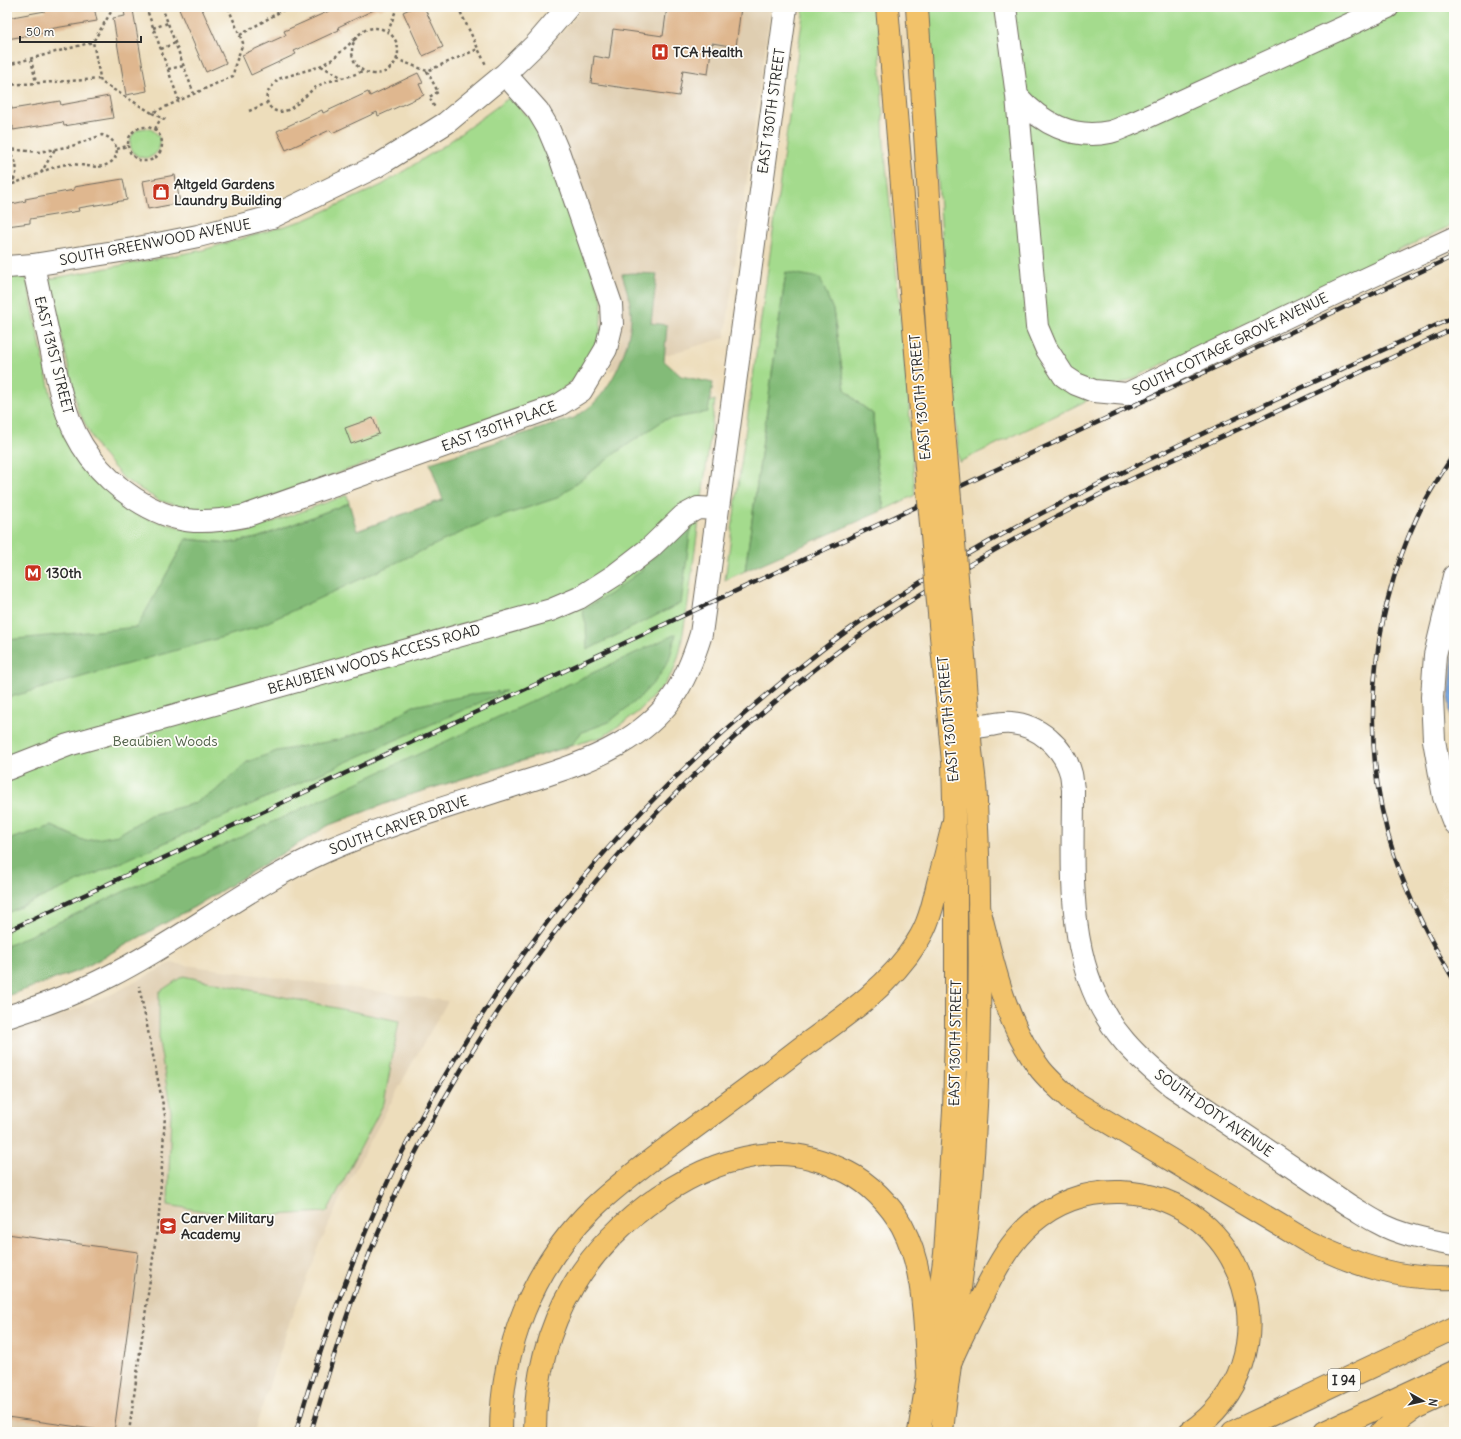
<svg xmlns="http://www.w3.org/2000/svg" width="1461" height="1439" viewBox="0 0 1461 1439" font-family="Delius,sans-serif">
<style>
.built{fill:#dfceb1}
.green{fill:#a4db8d;stroke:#68835c}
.forest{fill:#83bb78;stroke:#577352}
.water{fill:#7daee9;stroke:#546c8a}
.building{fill:#dfb78f}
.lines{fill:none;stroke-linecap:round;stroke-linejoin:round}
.minor-casing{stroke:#6f695d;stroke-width:24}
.major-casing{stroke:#6f695d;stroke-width:24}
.highway-casing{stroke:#6f695d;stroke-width:24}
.path{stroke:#6f695d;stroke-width:2.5;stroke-dasharray:3 3;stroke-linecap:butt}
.minor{stroke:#fff;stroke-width:22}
.major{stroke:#f2c26a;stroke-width:22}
.highway{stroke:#f2c26a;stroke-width:22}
.rail-casing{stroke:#2b2b2b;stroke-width:4.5}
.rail{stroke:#fdfcf7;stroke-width:3;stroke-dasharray:9;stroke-linecap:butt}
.major-bridge-casing{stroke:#6f695d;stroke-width:24;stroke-linecap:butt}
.major-bridge{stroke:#f2c26a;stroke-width:22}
.labels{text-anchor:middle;stroke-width:3.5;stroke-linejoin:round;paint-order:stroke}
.shield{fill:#fdfcf7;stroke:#6a6a68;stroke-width:1}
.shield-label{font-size:13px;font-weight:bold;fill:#2b2b2b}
.poi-label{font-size:14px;font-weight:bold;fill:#2b2b2b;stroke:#fdfcf7;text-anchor:start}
.street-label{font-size:14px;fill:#2b2b2b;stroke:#fdfcf7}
.park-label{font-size:14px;fill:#4f6048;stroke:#fdfcf7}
</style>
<rect width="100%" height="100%" fill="#fdfcf7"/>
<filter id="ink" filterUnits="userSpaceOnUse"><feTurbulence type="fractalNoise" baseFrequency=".025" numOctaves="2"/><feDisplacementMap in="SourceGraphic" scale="8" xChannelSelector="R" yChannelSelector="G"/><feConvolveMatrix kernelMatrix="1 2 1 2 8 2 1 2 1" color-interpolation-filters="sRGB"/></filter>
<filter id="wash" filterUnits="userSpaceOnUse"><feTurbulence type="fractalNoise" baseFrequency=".012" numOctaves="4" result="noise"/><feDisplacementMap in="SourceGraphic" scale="16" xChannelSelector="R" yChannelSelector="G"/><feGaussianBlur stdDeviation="0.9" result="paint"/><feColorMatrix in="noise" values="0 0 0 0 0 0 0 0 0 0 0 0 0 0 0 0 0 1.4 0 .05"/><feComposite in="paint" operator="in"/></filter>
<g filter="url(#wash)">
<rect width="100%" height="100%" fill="#edddbb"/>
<!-- built -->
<path class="built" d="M582,7H771L725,338L609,371L620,342L622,319L617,288L562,133L552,114L523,80V75L572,22Z
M171,963L448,1001L410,1067L342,1194L314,1259L289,1324L254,1432H7V1034L49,1020L114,993Z"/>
<!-- green -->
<path class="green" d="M804,7H878L884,144L908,391L915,495L884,510L876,460L873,414L857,402L845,389L833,310L786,272L745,571L725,580Z
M925,7H1454V224L959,462Z
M510,97L534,123L544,144L602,299L600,336L582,373L550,399L238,508L200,511L160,501L124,479L98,449L78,410L49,279L203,250L305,220L382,185L445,145Z
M130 143a15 15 0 1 1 30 0a15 15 0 1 1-30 0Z
M7,276H26L52,401L90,474L139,516L186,529L245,532L347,495L349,503L257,538L229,543L186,539L163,581L357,531L715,400L688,603L680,651L674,670L664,685L638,712L604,736L406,796L329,825L194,907L80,970L7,996Z
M183,976L399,1021L384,1103L327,1212L238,1217L168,1205L171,1111L159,1042V992Z"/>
<!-- forest -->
<path class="forest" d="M786,272L820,278L833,310L845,389L857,402L873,414L876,460L884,510L745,571Z
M633,273L657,274L651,323L667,325L664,361L681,376L713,383L708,412L664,420L617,452L557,498L484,522L255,628L7,698V640L137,627L186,539L229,543L257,538L349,503L357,531L443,500L430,463L574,418C580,414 586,410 592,405C614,384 629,349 631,319C632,303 626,288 622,274Z
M691,526L681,603L587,650L586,624L582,610L610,594L641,571L680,530Z
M676,634L669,660L657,679L637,700L609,722L582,732L570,746L406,796L329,825L194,907L80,970L7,996V946Z
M506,691L7,913V840L52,826L85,841L118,835L150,815L192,804L214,792L247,762L277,751L337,740L379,727L413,706L481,693Z"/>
<!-- water -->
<path class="water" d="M1454,641V751L1449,702Z"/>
<g id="blocks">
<!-- building -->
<path class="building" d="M49,7H94L97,21L49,29V32L7,39V18L45,11V8Z
M178,7H201L226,63L206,72Z
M327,7H386L379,10L378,8L338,27L339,30L294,51L296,54L251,75L242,55L286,35L284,31L329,11Z
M414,7H424L443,47L423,56L403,12Z
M667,7H741L736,47L712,43L708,74L683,70L679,96L591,83L594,56L609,59L613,29L663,36Z
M133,10L147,91L126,95L113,18L125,16L124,11Z
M418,73L423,83L419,84L424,95L378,116L377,112L332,133L330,130L286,150L277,131L322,110L323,113L368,92L370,96Z
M109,96L113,118L64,126L63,122L13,130V126L7,127V106L11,105L12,109L60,101L61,105Z
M175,175L180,203L148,209L143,181Z
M123,179L127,200L78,208L79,211L30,219V223L7,226V205L26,201L25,199L74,190V187Z
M373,418L379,434L351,444L345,428Z
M7,1234L138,1252L114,1432L7,1417Z"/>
</g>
</g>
<g filter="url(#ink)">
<use href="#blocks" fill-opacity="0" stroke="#6f695d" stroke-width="1"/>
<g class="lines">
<defs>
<path id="minor" d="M1005,7L1017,96L1037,327L1046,348L1064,376L1076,384L1094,391L1127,394L1338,292L1454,238
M1017,96C1041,123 1073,140 1110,132C1119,130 1127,125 1136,122L1388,7
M33,265C39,293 45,321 51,348C55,367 58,386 64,404C76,445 100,476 135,499C174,524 200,525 245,516L559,405L581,391L606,349L612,324L611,304L559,154L548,128L538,111L505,74
M7,267L33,265L133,249L198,236L272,217L377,166L446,123L505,74L537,43L568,7
M1454,576L1435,655L1432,697L1434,740L1444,797L1454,823
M950,730C963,729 976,727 990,725C996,724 1004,722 1011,723C1038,725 1064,747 1071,774C1072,778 1072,784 1073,789C1073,876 1064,972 1125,1042C1139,1058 1155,1072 1172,1086L1350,1206C1359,1211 1367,1217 1377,1222C1400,1235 1428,1240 1454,1245
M7,769L68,745L551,610L579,598L615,575L650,548L683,516L698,508L717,509
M7,1017C42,1006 77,993 110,976C184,939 249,885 326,851C384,826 444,808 503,789C542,776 583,765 618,745C667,717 685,686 701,634L786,7"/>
<path id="major" d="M887,7L922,423
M917,7L943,420
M919,1432L928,1376L945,1254L954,1111L956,1029V877L953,762L942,647
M942,1432C950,1353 964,1275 970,1195C981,1065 982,933 976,802C976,785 973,768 971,751C968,715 966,680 963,644"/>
<path id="highway" d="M979,908C993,963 1005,1024 1041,1070C1050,1081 1061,1090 1071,1100L1308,1242C1357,1266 1399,1280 1454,1278
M950,1363C959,1341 970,1321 980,1300C994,1273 1008,1243 1032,1223C1057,1201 1088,1191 1121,1192C1249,1197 1296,1360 1190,1432
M501,1432C501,1348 532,1268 593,1208C619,1183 651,1160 680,1138C721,1108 762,1078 802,1047C844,1017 889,987 917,942C929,924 933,904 938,883C944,862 949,841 954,821
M535,1432C535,1379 546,1332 573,1286C612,1220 697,1157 775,1154C799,1153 825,1161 847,1172C869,1183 890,1204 902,1226C926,1271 924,1326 928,1376
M1233,1432L1454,1328
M1325,1432L1454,1372
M1381,1432L1415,1408L1454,1390"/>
</defs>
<!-- minor casing -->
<use href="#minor" class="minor-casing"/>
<!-- major casing -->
<use href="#major" class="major-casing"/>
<!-- highway casing -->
<use href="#highway" class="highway-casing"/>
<!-- path -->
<path class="path" d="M114,7L93,42L101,82L152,113L233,76L235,65L243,43L228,7
M146,7L179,101
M162,7L194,94
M458,7L486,65
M352 51a23 23 0 1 1 46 0a23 23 0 1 1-46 0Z
M153,28L168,23
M388,32L397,7
M240,35L288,7
M355,39L333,59L318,67L278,79L267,93C266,99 267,103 270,107C285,123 305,94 316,87C331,78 348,79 362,71
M161,49L175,43
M31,59L36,83
M396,59L427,71L478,49
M7,65L93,42
M321,66L343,78
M168,69L184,66
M427,71L438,92L429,97L435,108
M7,85L101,79
M249,111L267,103
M152,113L166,120
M128 144a17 17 0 1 1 34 0a17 17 0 1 1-34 0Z
M155,129L161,118
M7,149L39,152L72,146L102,135C117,138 123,157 108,164C97,170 82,164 69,164C55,165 43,172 31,177C23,180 15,183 8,186
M117,149L127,146
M7,151C18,159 20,174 10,184
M41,173L55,149
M129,1432L159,1214L165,1115L139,986"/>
<!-- minor -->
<use href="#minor" class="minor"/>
<!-- major -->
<use href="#major" class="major"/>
<!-- highway -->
<use href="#highway" class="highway"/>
<defs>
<path id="rail" d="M1454,454C1441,474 1427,495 1417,517C1369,621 1358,748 1395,858C1410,902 1430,941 1454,980
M7,931L1454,256
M296,1432C320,1346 351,1261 389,1179C410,1134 436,1090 462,1047C544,912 642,799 763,698C797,669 832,640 870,615C979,541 1098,483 1217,427C1296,390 1375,353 1454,317
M311,1432C329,1371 347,1310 371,1250C462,1028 616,828 803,679C840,649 878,621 918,596C981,556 1048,520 1115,487C1152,469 1190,452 1228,434C1303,399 1379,364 1454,328"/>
</defs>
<!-- rail casing -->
<use href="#rail" class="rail-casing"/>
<!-- rail -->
<use href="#rail" class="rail"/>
<defs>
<path id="major-bridge" d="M943,420L963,644
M922,423L942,647"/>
</defs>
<!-- major-bridge casing -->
<use href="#major-bridge" class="major-bridge-casing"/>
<!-- major-bridge -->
<use href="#major-bridge" class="major-bridge"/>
</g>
</g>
<!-- icons -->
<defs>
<symbol id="hospital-square" viewBox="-11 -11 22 22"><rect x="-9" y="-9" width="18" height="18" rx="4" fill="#c8321e" stroke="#fdfcf7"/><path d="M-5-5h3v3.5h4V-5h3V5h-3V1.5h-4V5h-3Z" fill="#fff"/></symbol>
<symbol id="shop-square" viewBox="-11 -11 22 22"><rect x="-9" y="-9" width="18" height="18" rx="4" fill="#c8321e" stroke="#fdfcf7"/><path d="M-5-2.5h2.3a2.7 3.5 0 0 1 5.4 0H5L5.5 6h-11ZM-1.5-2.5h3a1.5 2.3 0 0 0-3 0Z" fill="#fff"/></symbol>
<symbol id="metro-square" viewBox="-11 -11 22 22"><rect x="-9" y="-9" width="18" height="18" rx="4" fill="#c8321e" stroke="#fdfcf7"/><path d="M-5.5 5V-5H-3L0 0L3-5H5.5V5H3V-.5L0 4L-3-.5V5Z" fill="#fff"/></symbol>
<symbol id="school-square" viewBox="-11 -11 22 22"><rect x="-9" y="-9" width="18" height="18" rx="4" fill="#c8321e" stroke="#fdfcf7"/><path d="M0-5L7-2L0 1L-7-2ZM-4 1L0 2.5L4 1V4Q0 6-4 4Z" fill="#fff"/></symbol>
</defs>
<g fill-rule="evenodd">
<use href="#hospital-square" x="650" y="42" width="20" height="20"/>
<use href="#shop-square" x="151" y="182" width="20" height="20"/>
<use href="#metro-square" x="23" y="563" width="20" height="20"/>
<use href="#school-square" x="158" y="1216" width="20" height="20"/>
</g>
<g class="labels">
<!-- shield labels -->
<rect class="shield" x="1328" y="1369" width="32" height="22" rx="3"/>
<g class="shield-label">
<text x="1344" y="1385">I 94</text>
</g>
<!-- poi labels -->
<g class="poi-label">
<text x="673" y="57">TCA Health</text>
<text x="174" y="189">Altgeld Gardens<tspan x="174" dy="16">Laundry Building</tspan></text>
<text x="46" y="578">130th</text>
<text x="181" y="1223">Carver Military<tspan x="181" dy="16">Academy</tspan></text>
</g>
<!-- street labels -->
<g class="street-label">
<text transform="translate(771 111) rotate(-82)" y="5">EAST 130TH STREET</text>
<text transform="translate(155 242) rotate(-11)" y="5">SOUTH GREENWOOD AVENUE</text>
<text transform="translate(1230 344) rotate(-26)" y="5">SOUTH COTTAGE GROVE AVENUE</text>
<text transform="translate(54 355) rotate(76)" y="5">EAST 131ST STREET</text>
<text transform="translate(920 397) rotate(-95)" y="5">EAST 130TH STREET</text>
<text transform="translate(499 426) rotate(-20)" y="5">EAST 130TH PLACE</text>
<text transform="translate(374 659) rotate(-16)" y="5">BEAUBIEN WOODS ACCESS ROAD</text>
<text transform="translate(948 719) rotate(-95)" y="5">EAST 130TH STREET</text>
<text transform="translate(399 825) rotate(-20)" y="5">SOUTH CARVER DRIVE</text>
<text transform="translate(955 1043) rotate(-89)" y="5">EAST 130TH STREET</text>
<text transform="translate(1214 1113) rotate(35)" y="5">SOUTH DOTY AVENUE</text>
</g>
<!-- park labels -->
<g class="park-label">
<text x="165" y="746">Beaubien Woods</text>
</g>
</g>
<!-- margin -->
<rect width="1461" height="1439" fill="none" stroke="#fdfcf7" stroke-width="24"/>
<!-- north arrow -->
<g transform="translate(1423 1401) rotate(98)" stroke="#fdfcf7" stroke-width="3" paint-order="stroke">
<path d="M0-3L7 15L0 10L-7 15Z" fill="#2b2b2b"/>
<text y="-6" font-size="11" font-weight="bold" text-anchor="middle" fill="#2b2b2b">N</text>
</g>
<!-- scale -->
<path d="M20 36v6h121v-6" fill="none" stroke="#2b2b2b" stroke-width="2"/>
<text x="26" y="36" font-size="12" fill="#2b2b2b" stroke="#fdfcf7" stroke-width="3" paint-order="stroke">50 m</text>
</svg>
